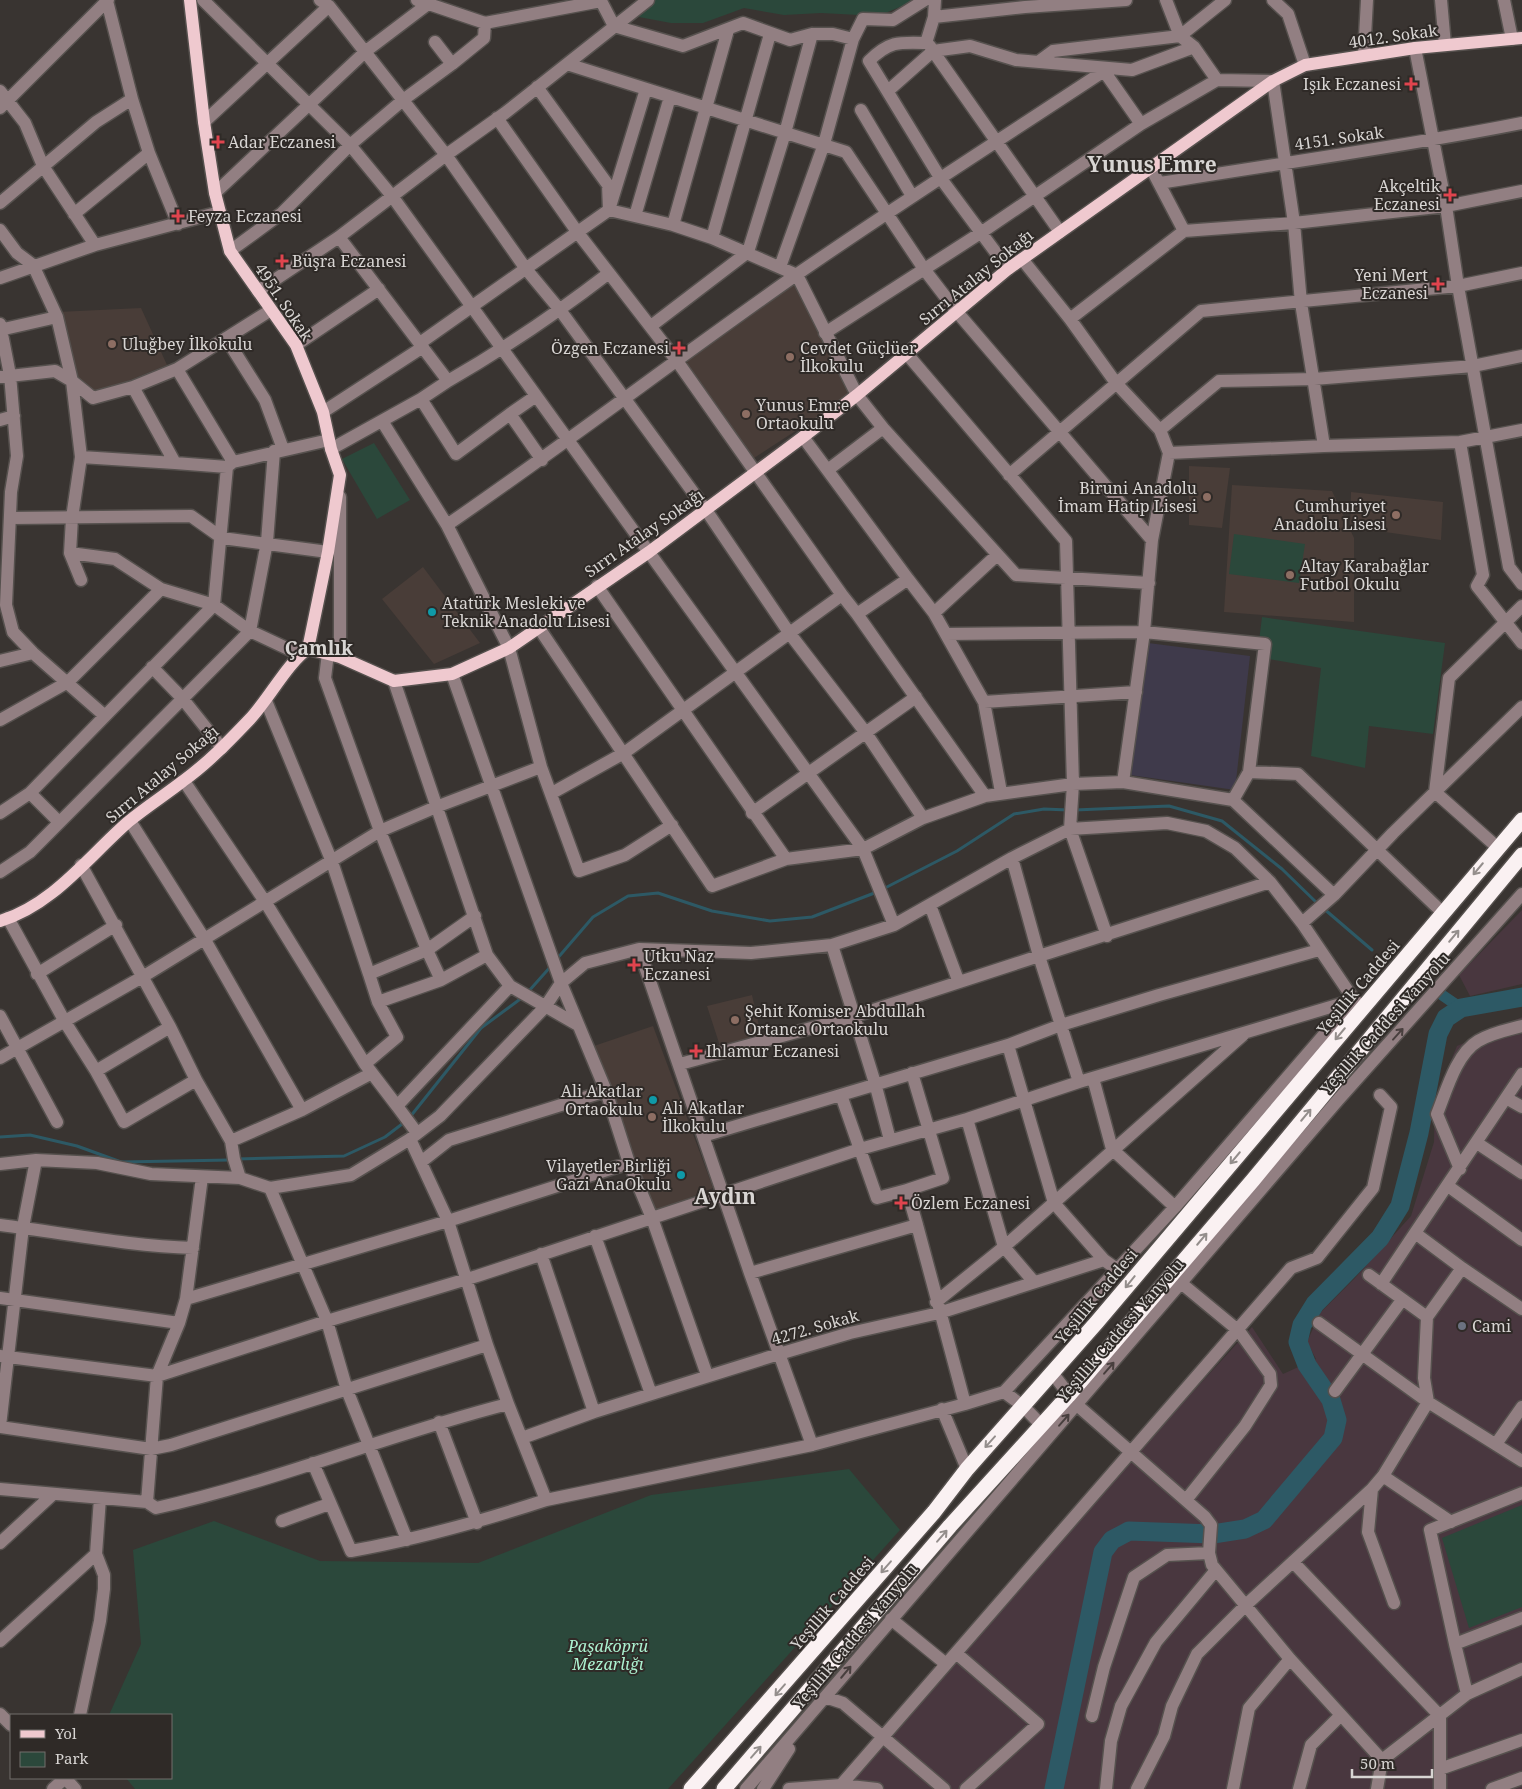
<svg xmlns="http://www.w3.org/2000/svg" width="1522" height="1789" viewBox="0 0 1522 1789" font-family="'Noto Serif',serif">
<style>
.commercial{fill:#3f3a4b}
.industrial{fill:#49373f}
.built{fill:#493d38}
.green{fill:#2b483b}
.lines{fill:none;stroke-linecap:round;stroke-linejoin:round}
.stream{stroke:#2d5965;stroke-width:3}
.canal{stroke:#2d5965;stroke-width:11}
.river{stroke:#2d5965;stroke-width:19}
.minor-casing{stroke:#56514e;stroke-width:15}
.major-casing{stroke:#56514e;stroke-width:15}
.highway-casing{stroke:#56514e;stroke-width:18}
.minor{stroke:#927f82;stroke-width:12}
.major{stroke:#efc9cf;stroke-width:12}
.highway{stroke:#faf1f2;stroke-width:15}
.oneway{stroke:#948e8c}
.oneway2{stroke:#483f3e}
.health-dot{fill:#e0444e;stroke:#2f2a27;stroke-width:2}
.education-dot{fill:#8d6e63;stroke:#2f2a27;stroke-width:2}
.culture-dot{fill:#0f9aa8;stroke:#2f2a27;stroke-width:2}
.worship-dot{fill:#6b7280;stroke:#2f2a27;stroke-width:2}
.labels{text-anchor:middle;stroke-width:4;stroke-linejoin:round;paint-order:stroke}
.street-label{font-size:16px;fill:#d8d5d3;stroke:#2f2a27}
.poi-label{font-size:16px;fill:#d8d5d3;stroke:#2f2a27;text-anchor:start}
.park-label{font-size:16px;font-style:italic;fill:#acf1d0;stroke:#2f2a27}
.quarter-label{font-size:19px;font-weight:bold;fill:#d8d5d3;stroke:#2f2a27}
.district-label{font-size:21px;font-weight:bold;fill:#d8d5d3;stroke:#2f2a27}
</style>
<rect width="100%" height="100%" fill="#393431"/>
<!-- commercial -->
<path class="commercial" d="M1148,643L1250,656L1235,790L1130,775Z"/>
<!-- industrial -->
<path class="industrial" d="M1522,910V984L1470,996L1459,975Z
M1522,1017V1789H831L1252,1327L1283,1374L1316,1359L1307,1342L1320,1313L1355,1278L1411,1216L1434,1142L1435,1099L1457,1046Z"/>
<!-- built -->
<path class="built" d="M796,279L854,393L754,458L683,361Z
M141,308L167,365L98,393L74,379L58,312Z
M1189,466L1230,468L1222,528L1189,525Z
M1232,485L1332,491L1354,538V622L1224,612Z
M1351,492L1443,502L1441,540L1350,527Z
M423,567L480,643L434,664L382,599Z
M752,995L761,1035L720,1046L707,1006Z
M653,1026L713,1188L653,1213L591,1047Z"/>
<!-- green -->
<path class="green" d="M654,0H917L878,16L821,13L784,15L744,8L703,23H671L639,17L644,7Z
M374,443L410,500L377,519L342,459Z
M1234,534L1305,544L1299,583L1229,574Z
M1262,617L1445,643L1433,734L1369,726L1365,768L1311,756L1321,668L1257,657Z
M849,1469L900,1530L668,1789H135L126,1778H171V1715H109L141,1644L133,1550L214,1521L320,1561L478,1563L651,1495Z
M1522,1505V1607L1469,1628L1442,1538Z"/>
<g class="lines">
<!-- stream -->
<path class="stream" d="M1075,810L1169,806L1222,821L1282,869L1318,904
M883,889L957,851L1014,814L1044,809L1068,810
M1323,908L1372,950
M556,960L593,917L628,896L658,893L712,911L770,921L812,917L877,892
M528,992L552,965
M410,1117L481,1028L523,997
M0,1137L30,1135L77,1146L121,1162L230,1160
M236,1159L344,1156L385,1137L406,1121"/>
<!-- canal -->
<path class="canal" d="M1442,995L1461,1008"/>
<!-- river -->
<path class="river" d="M1054,1789L1103,1552L1112,1540L1129,1531L1213,1534L1245,1529L1264,1520L1333,1438L1337,1420L1331,1400L1307,1365L1298,1342L1302,1325L1315,1304L1380,1238L1400,1206L1419,1133L1438,1034L1446,1018L1461,1008L1522,997"/>
<defs>
<path id="minor" d="M203,0L350,145L392,196L863,849L894,925
M320,0L329,6L446,155L505,113L648,0
M417,0L485,23L601,1L614,26L683,46L743,23L790,40L812,34H833L853,39
M935,0L934,17L926,43C899,42 889,41 869,61L939,176L1008,269
M1273,0L1288,14L1305,65
M1441,0L1445,45
M1504,0L1512,39
M107,1L132,99
M934,17L1025,7L1126,0
M930,46L933,51L970,46L1016,60L1132,70L1194,47
M1415,48L1446,206L1522,191
M1364,55L1367,0
M1038,62L1053,51L1180,36L1225,0
M452,64L484,38L485,23
M1217,80L1273,81L1294,223L1301,303L1324,446L1460,442L1522,430
M537,87L608,185L609,210L673,225L712,238L797,275L857,395L883,428L1016,575L1149,583
M889,90L933,51L1060,232
M0,91L25,123L43,166L95,245
M0,108L108,0
M861,110L912,196
M497,118L578,233L677,361L842,595
M204,122L329,6
M1151,168L1184,231
M1160,183C1281,163 1402,147 1522,123
M215,193L366,51L428,4
M0,203L96,122L132,99L149,153L178,224
M74,214L149,153
M635,216L670,97
M673,225L728,30
M0,230L17,253L33,265L57,317L72,381L93,398L133,387L177,369L271,310
M339,237L448,381C504,349 557,313 609,273
M712,238L770,34
M230,251L282,213L350,145L403,100L452,64L435,42
M1022,259L1070,319L1116,383L1160,430L1169,453L1152,540
M780,267L824,144L853,39L863,19L893,20L925,0
M0,278L95,245L220,212
M258,291L339,237L446,155L526,269L560,310L706,510L790,634L866,733L923,818
M1070,319L1184,231L1294,223L1446,206L1458,286L1509,567L1522,584
M0,324L10,375L17,456L11,492L6,605L13,632L33,653L105,716L214,605L227,467L233,462L329,440
M651,326L748,252L785,133L812,34
M0,330L57,317
M825,333L982,232L1141,124
M226,338L265,400L283,449
M420,343L609,210L646,89
M296,345L379,289
M907,354L1066,541L1073,784L1070,829L1107,936
M177,369L233,462
M0,377L55,371L72,381L81,457L72,518L70,553L81,580
M133,387L175,463L227,467
M536,396L510,414L542,460
M421,399L456,454L510,414
M323,412L423,347
M0,420L14,416
M382,421L447,525L509,648L541,767L579,871L625,855L672,825
M1160,430L1219,381L1314,379L1473,366L1522,356
M1460,442L1483,575L1477,586L1522,643
M331,449L421,399L448,381
M1169,453L1324,446
M81,457L175,463
M829,469L883,428
M1009,475L1201,311L1458,286L1522,273
M12,518L191,516L222,538L328,552
M447,525C565,444 679,357 796,275C897,205 1001,139 1104,71L1141,124L1217,80L1194,47L1180,36L1166,0
M70,553L115,559L161,589
M908,579L934,613L984,702L1001,792
M597,586L786,859
M934,613L997,555
M857,614L985,796
M539,628L712,886L786,859L863,849L923,818L985,796L1073,784L1123,782L1144,632L1152,540L957,312L924,269L846,152L567,64
M946,634L1144,632L1265,644L1249,772
M328,653L325,678L380,831L427,950L369,974L378,1002L397,1037L365,1064
M340,657V497
M0,661L33,653
M152,667L182,698L222,748
M452,674L561,983L606,1091L629,1163
M394,681L487,955L510,986
M266,701L332,862L369,974
M984,702L1136,692
M0,720L68,682L161,589L214,605L250,631L299,654
M184,781L266,903L365,1064L397,1106L510,986L578,1025
M1123,782L1233,800L1334,895
M30,793L59,822
M552,793L624,753L842,595L857,614L908,579L803,437
M1233,800L1249,772L1298,774L1443,913
M0,813L30,793L105,716
M752,813L916,697
M130,821L205,940L302,1110L231,1141
M1497,847L1435,792L1449,678L1522,606
M81,865L170,1027
M0,872L30,852L250,631L267,542L274,451
M930,905L958,980
M8,918L65,1022L96,1071L124,1122L196,1080L231,1141L234,1159L240,1178
M1302,923L1334,895L1393,833L1522,707
M832,945L875,1083L890,1140
M639,949L751,953L832,945L894,925L1012,858L1070,829L1167,823L1206,831L1235,848L1270,882L1302,923L1354,1000L1175,1207L1004,1392L965,1404
M37,974L116,925
M441,980L427,950L475,916
M378,1002L441,980L487,955
M0,1016L57,1122
M1008,1045L1054,1203L1104,1260
M0,1058L144,976L380,831L436,807L541,767
M680,1064L855,1016L1039,956L1012,858
M96,1071L170,1027L196,1080
M1093,1078L1112,1149L1175,1207
M1079,1082L1039,956L1270,882
M841,1095L877,1198L907,1190
M1506,1098L1522,1107
M397,1106L417,1133
M302,1110L372,1073
M967,1119L1004,1247L1034,1282
M703,1136L1008,1045L1061,1025L1159,995L1319,950
M410,1139L448,1221L487,1345
M1477,1143L1522,1173
M421,1162L449,1140L606,1091
M0,1164L36,1160
M1460,1169L1437,1114C1446,1092 1456,1054 1478,1041C1491,1033 1507,1030 1522,1026
M1448,1186L1522,1240
M270,1188L327,1321L347,1390L407,1540
M0,1225C65,1233 128,1246 193,1248
M595,1236L651,1394
M541,1254L594,1412
M1462,1268L1522,1309
M750,1273L917,1225L907,1190L943,1178L912,1073
M1369,1275L1427,1317
M1181,1283L1239,1331L1270,1374L1271,1385L1245,1426L1186,1500
M1381,1284L1415,1233
M0,1298L179,1323
M186,1299L448,1221L629,1163L652,1218L707,1375
M936,1302L1004,1247L1243,1035
M1319,1323L1428,1402L1522,1461
M0,1356L157,1376L327,1321L477,1276L860,1149L967,1119L1079,1082L1354,1000L1363,1007
M1053,1374L1077,1405L1205,1517L1211,1525L1209,1553L1212,1565L1290,1659L1382,1760L1377,1789
M1335,1391L1402,1300
M1004,1392L1023,1406L1048,1432
M942,1409L967,1469
M439,1422L477,1523
M0,1426L23,1227L36,1160L97,1163L151,1174L240,1178L270,1188L351,1175L410,1139L440,1116L545,1007L561,983L585,963L639,949L750,1273L812,1445L546,1500L508,1404C389,1434 275,1482 156,1508L147,1502L0,1489
M0,1427L151,1449L171,1445L487,1345L508,1404
M522,1438L594,1412L779,1354L850,1333L939,1313L1104,1260L1118,1270
M1496,1444L1522,1407
M812,1445L965,1404L917,1225
M313,1463L351,1551C418,1539 482,1521 546,1500
M1383,1476L1451,1522
M1372,1489L1368,1532L1394,1603
M1522,1493L1430,1530L1455,1644L1522,1618
M147,1502L157,1376L179,1323L186,1299L202,1177
M282,1521L329,1504
M0,1543L52,1495
M1293,1562L1440,1716V1789
M891,1619L946,1664
M0,1641L96,1554L100,1498
M1455,1644L1467,1694
M956,1653L1038,1724L966,1789
M825,1697L843,1703L944,1789
M0,1714L11,1725
M80,1715L100,1621L104,1589V1575L96,1554
M1092,1716L1104,1667L1134,1577L1167,1555L1209,1553
M1382,1760L1467,1694L1522,1669
M1440,1769L1522,1740
M65,1778L75,1789
M53,1789L65,1778
M746,1789L1338,1100L1522,894
M763,1789L789,1749
M789,1789L841,1785L1291,1268L1317,1258L1373,1188L1391,1107L1380,1095
M837,1789L841,1785L877,1789
M1106,1789L1111,1741L1121,1706L1156,1642L1216,1570
M1137,1789L1164,1736L1172,1706L1197,1654L1247,1604L1372,1489L1383,1476L1428,1402L1424,1378L1427,1317L1462,1268L1415,1233L1522,1074
M1233,1789L1249,1708L1290,1659
M1299,1789L1311,1745L1341,1715
M1492,1789L1522,1778"/>
<path id="major" d="M190,0L204,122L215,193L230,251L296,345L323,412L331,449L340,475L328,552L308,649
M0,921C53,905 88,857 128,822C146,807 165,795 183,781C208,763 229,741 250,719C268,700 289,661 308,649L340,657L394,681L452,674L509,648L649,552L803,437L857,395L1008,269L1273,81L1305,65L1415,48L1522,38"/>
<path id="highway" d="M691,1789L934,1512L967,1469L1097,1322L1522,820
M724,1789L950,1526L1068,1396L1253,1180L1522,855"/>
</defs>
<!-- minor casing -->
<use href="#minor" class="minor-casing"/>
<!-- major casing -->
<use href="#major" class="major-casing"/>
<!-- highway casing -->
<use href="#highway" class="highway-casing"/>
<!-- minor -->
<use href="#minor" class="minor"/>
<!-- major -->
<use href="#major" class="major"/>
<!-- highway -->
<use href="#highway" class="highway"/>
</g>
<!-- one-way arrows -->
<defs><path id="oneway-shaft" d="M-6 0H5M1.5-3L5.5 0L1.5 3" fill="none" stroke-width="1.6" stroke-linecap="round" stroke-linejoin="round" transform="scale(1.25)"/></defs>
<g class="oneway">
<use href="#oneway-shaft" transform="translate(1478 869) rotate(130)"/>
<use href="#oneway-shaft" transform="translate(1454 936) rotate(-50)"/>
<use href="#oneway-shaft" transform="translate(1340 1034) rotate(130)"/>
<use href="#oneway-shaft" transform="translate(1306 1115) rotate(-50)"/>
<use href="#oneway-shaft" transform="translate(1235 1158) rotate(130)"/>
<use href="#oneway-shaft" transform="translate(1202 1239) rotate(-50)"/>
<use href="#oneway-shaft" transform="translate(1130 1282) rotate(129)"/>
<use href="#oneway-shaft" transform="translate(990 1442) rotate(132)"/>
<use href="#oneway-shaft" transform="translate(942 1536) rotate(-49)"/>
<use href="#oneway-shaft" transform="translate(886 1567) rotate(131)"/>
<use href="#oneway-shaft" transform="translate(780 1690) rotate(131)"/>
<use href="#oneway-shaft" transform="translate(756 1752) rotate(-49)"/>
</g>
<g class="oneway2">
<use href="#oneway-shaft" transform="translate(1398 1034) rotate(-48)"/>
<use href="#oneway-shaft" transform="translate(1109 1368) rotate(-49)"/>
<use href="#oneway-shaft" transform="translate(1064 1420) rotate(-49)"/>
<use href="#oneway-shaft" transform="translate(846 1672) rotate(-50)"/>
</g>
<!-- markers -->
<g class="health-dot">
<path d="M1408.5 76.5h5v5h5v5h-5v5h-5v-5h-5v-5h5z"/>
<path d="M215.5 134.5h5v5h5v5h-5v5h-5v-5h-5v-5h5z"/>
<path d="M1447.5 187.5h5v5h5v5h-5v5h-5v-5h-5v-5h5z"/>
<path d="M175.5 208.5h5v5h5v5h-5v5h-5v-5h-5v-5h5z"/>
<path d="M279.5 253.5h5v5h5v5h-5v5h-5v-5h-5v-5h5z"/>
<path d="M1435.5 276.5h5v5h5v5h-5v5h-5v-5h-5v-5h5z"/>
<path d="M676.5 340.5h5v5h5v5h-5v5h-5v-5h-5v-5h5z"/>
<path d="M631.5 957.5h5v5h5v5h-5v5h-5v-5h-5v-5h5z"/>
<path d="M693.5 1043.5h5v5h5v5h-5v5h-5v-5h-5v-5h5z"/>
<path d="M898.5 1195.5h5v5h5v5h-5v5h-5v-5h-5v-5h5z"/>
</g>
<g class="education-dot">
<circle cx="112" cy="344" r="5"/>
<circle cx="790" cy="357" r="5"/>
<circle cx="746" cy="414" r="5"/>
<circle cx="1207" cy="497" r="5"/>
<circle cx="1396" cy="515" r="5"/>
<circle cx="1290" cy="575" r="5"/>
<circle cx="735" cy="1020" r="5"/>
<circle cx="652" cy="1117" r="5"/>
</g>
<g class="culture-dot">
<circle cx="432" cy="612" r="5"/>
<circle cx="653" cy="1100" r="5"/>
<circle cx="681" cy="1175" r="5"/>
</g>
<circle class="worship-dot" cx="1462" cy="1326" r="5"/>
<g class="labels">
<!-- street labels -->
<g class="street-label">
<text transform="translate(1393 36) rotate(-8)" y="6">4012. Sokak</text>
<text transform="translate(1339 138) rotate(-8)" y="6">4151. Sokak</text>
<text transform="translate(976 277) rotate(-39)" y="6">Sırrı Atalay Sokağı</text>
<text transform="translate(284 302) rotate(56)" y="6">4951. Sokak</text>
<text transform="translate(644 533) rotate(-35)" y="6">Sırrı Atalay Sokağı</text>
<text transform="translate(162 774) rotate(-40)" y="6">Sırrı Atalay Sokağı</text>
<text transform="translate(1358 987) rotate(-50)" y="6">Yeşillik Caddesi</text>
<text transform="translate(1385 1023) rotate(-48)" y="6">Yeşillik Caddesi Yanyolu</text>
<text transform="translate(1096 1296) rotate(-50)" y="6">Yeşillik Caddesi</text>
<text transform="translate(815 1327) rotate(-16)" y="6">4272. Sokak</text>
<text transform="translate(1120 1330) rotate(-49)" y="6">Yeşillik Caddesi Yanyolu</text>
<text transform="translate(832 1603) rotate(-49)" y="6">Yeşillik Caddesi</text>
<text transform="translate(855 1636) rotate(-50)" y="6">Yeşillik Caddesi Yanyolu</text>
</g>
<!-- poi labels -->
<g class="poi-label">
<text x="1401" y="90" text-anchor="end">Işık Eczanesi</text>
<text x="228" y="148">Adar Eczanesi</text>
<text x="1440" y="192" text-anchor="end">Akçeltik<tspan x="1440" dy="18">Eczanesi</tspan></text>
<text x="188" y="222">Feyza Eczanesi</text>
<text x="292" y="267">Büşra Eczanesi</text>
<text x="1428" y="281" text-anchor="end">Yeni Mert<tspan x="1428" dy="18">Eczanesi</tspan></text>
<text x="122" y="350">Uluğbey İlkokulu</text>
<text x="669" y="354" text-anchor="end">Özgen Eczanesi</text>
<text x="800" y="354">Cevdet Güçlüer<tspan x="800" dy="18">İlkokulu</tspan></text>
<text x="756" y="411">Yunus Emre<tspan x="756" dy="18">Ortaokulu</tspan></text>
<text x="1197" y="494" text-anchor="end">Biruni Anadolu<tspan x="1197" dy="18">İmam Hatip Lisesi</tspan></text>
<text x="1386" y="512" text-anchor="end">Cumhuriyet<tspan x="1386" dy="18">Anadolu Lisesi</tspan></text>
<text x="1300" y="572">Altay Karabağlar<tspan x="1300" dy="18">Futbol Okulu</tspan></text>
<text x="442" y="609">Atatürk Mesleki ve<tspan x="442" dy="18">Teknik Anadolu Lisesi</tspan></text>
<text x="644" y="962">Utku Naz<tspan x="644" dy="18">Eczanesi</tspan></text>
<text x="745" y="1017">Şehit Komiser Abdullah<tspan x="745" dy="18">Ortanca Ortaokulu</tspan></text>
<text x="706" y="1057">Ihlamur Eczanesi</text>
<text x="643" y="1097" text-anchor="end">Ali Akatlar<tspan x="643" dy="18">Ortaokulu</tspan></text>
<text x="662" y="1114">Ali Akatlar<tspan x="662" dy="18">İlkokulu</tspan></text>
<text x="671" y="1172" text-anchor="end">Vilayetler Birliği<tspan x="671" dy="18">Gazi AnaOkulu</tspan></text>
<text x="911" y="1209">Özlem Eczanesi</text>
<text x="1472" y="1332">Cami</text>
</g>
<!-- park labels -->
<g class="park-label">
<text x="608" y="1652">Paşaköprü<tspan x="608" dy="18">Mezarlığı</tspan></text>
</g>
<!-- quarter labels -->
<g class="quarter-label">
<text x="319" y="655">Çamlık</text>
</g>
<!-- district labels -->
<g class="district-label">
<text x="1152" y="172">Yunus Emre</text>
<text x="725" y="1204">Aydın</text>
</g>
</g>
<!-- legend -->
<rect x="10" y="1714" width="162" height="65" fill="#2f2a27" stroke="#736e6c"/>
<rect x="20" y="1730" width="25" height="8" fill="#efc9cf" stroke="#736e6c"/>
<text x="55" y="1739" font-size="15" fill="#d8d5d3">Yol</text>
<rect x="20" y="1752" width="25" height="15" fill="#2b483b" stroke="#736e6c"/>
<text x="55" y="1764" font-size="15" fill="#d8d5d3">Park</text>
<!-- scale -->
<path d="M1352 1769v8h80v-8" fill="none" stroke="#d8d5d3" stroke-width="2.5"/>
<text x="1360" y="1769" font-size="15" fill="#d8d5d3" stroke="#2f2a27" stroke-width="4" paint-order="stroke">50 m</text>
</svg>
